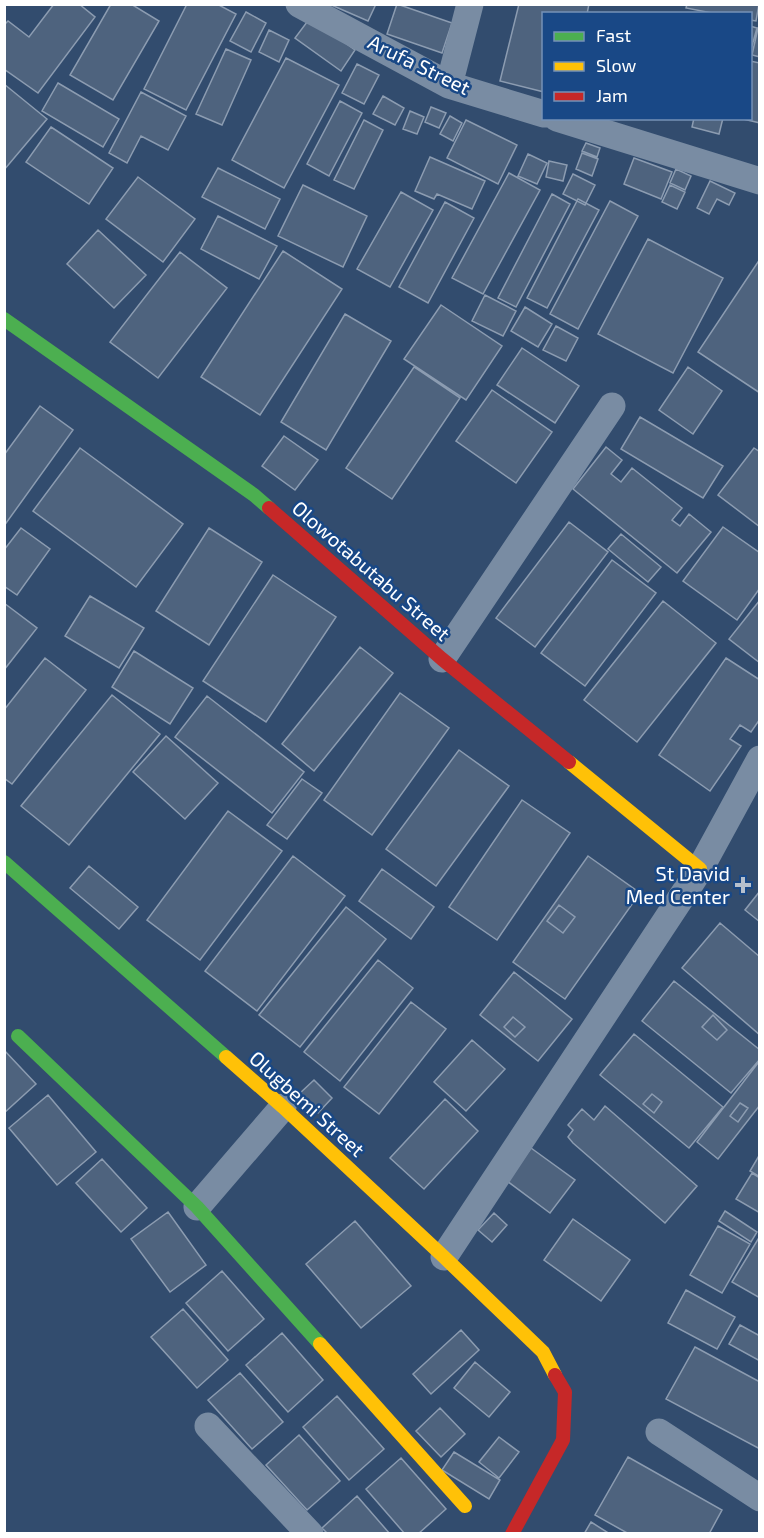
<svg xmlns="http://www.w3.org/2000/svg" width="764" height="1538" viewBox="0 0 764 1538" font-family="'Exo 2',sans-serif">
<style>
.building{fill:#4e637e;stroke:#8c9cb1;stroke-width:1.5;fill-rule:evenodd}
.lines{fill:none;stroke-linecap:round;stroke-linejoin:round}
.street{stroke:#798ca3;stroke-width:27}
.fast{stroke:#4caf50;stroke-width:14}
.slow{stroke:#ffc107;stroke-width:14}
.jam{stroke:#c62828;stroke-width:14}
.poi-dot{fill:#b7c0cc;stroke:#194886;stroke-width:2}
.labels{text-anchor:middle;stroke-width:5;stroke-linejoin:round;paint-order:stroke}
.street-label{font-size:20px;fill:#fff;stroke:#194886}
.poi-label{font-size:20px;fill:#fff;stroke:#194886;text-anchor:end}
</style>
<rect width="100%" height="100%" fill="#324c6e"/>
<!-- building -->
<path class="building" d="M54,4H79L95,17L38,93L4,69V25L8,21L29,37Z
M111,4H131L159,21L113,100L70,75Z
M187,4H217L236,14L186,110L144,89Z
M329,4H376L368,21Z
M397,4L452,23L442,53L387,34Z
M519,4H589L587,14H544V92L500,81Z
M687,4H759L756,21L750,20V14H717L686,8Z
M246,12L266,23L251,52L230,41Z
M310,18L355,50L341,71L295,38Z
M750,26L757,28L750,53Z
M758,28H760V57L752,55Z
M269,30L289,40L279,62L259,52Z
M226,49L251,60L222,125L196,114Z
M286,58L339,85L284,188L232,160Z
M750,61L760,63V123L739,118H750Z
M357,64L379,75L364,104L342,93Z
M58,83L119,119L103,147L42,111Z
M4,84L47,119L4,170Z
M141,92L186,116L168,150L141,136L127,163L109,153Z
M383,96L404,108L395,125L373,114Z
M340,101L362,113L329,176L307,164Z
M431,107L446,113L439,128L425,122Z
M410,111L424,117L417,134L403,129Z
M450,116L462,123L453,141L440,134Z
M694,118H723L719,134L692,127Z
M364,120L383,130L354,189L334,180Z
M466,120L517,145L498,184L447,158Z
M51,127L113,168L89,204L26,162Z
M586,143L600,148L597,157L582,151Z
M582,153L598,159L592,176L576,169Z
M528,154L547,163L537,184L518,176Z
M430,157L485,181L472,209L437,194L434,199L415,191Z
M634,158L672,172L661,199L624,184Z
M549,161L567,165L563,181L546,177Z
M218,168L280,199L265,229L202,197Z
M676,169L691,176L685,190L670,183Z
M509,173L540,190L483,294L452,278Z
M573,174L595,185L585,205L563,194Z
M138,177L195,219L163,262L106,219Z
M710,181L735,193L729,205L717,199L709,214L697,208Z
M303,185L367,216L343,267L278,236Z
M670,185L685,192L677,209L662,202Z
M401,192L433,210L390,287L357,269Z
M552,194L570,204L516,307L498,298Z
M578,199L599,210L547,308L527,298Z
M610,201L638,216L578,329L550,314Z
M445,202L474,218L428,303L399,287Z
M218,216L277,246L259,279L201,249Z
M98,230L146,275L114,308L67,264Z
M648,239L723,278L673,373L598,334Z
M283,251L342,289L260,415L201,377Z
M180,252L227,288L158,378L110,342Z
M760,259V393L698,352Z
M485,295L516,311L503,336L472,321Z
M441,305L502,346L466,400L404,359Z
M525,307L552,324L538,347L511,331Z
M345,314L391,341L326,450L281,422Z
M556,326L578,338L566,361L543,350Z
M522,348L579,386L555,423L497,385Z
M414,367L460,398L392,499L346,468Z
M688,367L722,391L693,434L659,410Z
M492,390L552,432L516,483L456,441Z
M40,406L73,430L4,526V455Z
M640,417L723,466L703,498L621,449Z
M284,436L318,460L295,490L262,466Z
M606,447L622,460L611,474L621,482L632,468L682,508L672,520L680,526L689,514L711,532L677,573L573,489Z
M80,448L183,524L136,587L33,511Z
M754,448L760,452V527L718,495Z
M569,522L608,552L535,647L496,618Z
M723,527L760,553V588L737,620L683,581Z
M21,528L50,549L17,595L4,586V550Z
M209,528L262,562L209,645L156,611Z
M621,534L661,567L648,582L608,549Z
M612,560L656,593L585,686L541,653Z
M273,575L336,617L266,722L203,681Z
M90,596L144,628L119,668L65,636Z
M760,600V663L729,639Z
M663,601L716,643L637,742L584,700Z
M4,603L37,628L4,670Z
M360,647L393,673L314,771L282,744Z
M134,651L193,688L170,724L112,687Z
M45,658L86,690L12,784L4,778V710Z
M726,658L760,680V719L751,732L740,725L730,739L741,746L710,791L659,755Z
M400,693L449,728L372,835L324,800Z
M112,695L160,734L69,845L21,806Z
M207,696L304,772L272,813L175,737Z
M166,736L218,783L185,819L133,772Z
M459,750L509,786L436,886L386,849Z
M302,779L322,793L287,839L267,825Z
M522,800L570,833L497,940L449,907Z
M228,811L282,851L200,960L147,920Z
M293,856L345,896L257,1011L205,971Z
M588,856L640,893L565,999L513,962ZM559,905L575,917L563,933L547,921Z
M89,866L138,907L119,929L70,888Z
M382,869L434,907L411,939L359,901Z
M760,891V922L745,910Z
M559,905L575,917L563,933L547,921Z
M346,907L386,939L300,1047L259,1015Z
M720,923L760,957V1035L682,968Z
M378,960L413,988L340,1081L304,1052Z
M514,972L572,1019L538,1061L480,1015ZM513,1017L525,1027L515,1037L504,1027Z
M674,981L760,1050V1059L731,1093L642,1021ZM713,1015L727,1030L717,1040L702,1027Z
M411,1002L446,1029L379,1114L344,1087Z
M713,1015L727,1030L717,1040L702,1027Z
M513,1017L525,1027L515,1037L504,1027Z
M634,1034L723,1107L689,1148L600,1075ZM652,1094L662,1102L654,1113L643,1104Z
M472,1040L505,1069L466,1111L434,1082Z
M4,1050L36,1084L4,1113Z
M758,1063L760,1064V1105L718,1159L697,1142ZM740,1103L748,1108L738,1122L730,1116Z
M314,1080L332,1098L318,1113L298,1095Z
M652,1094L662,1102L654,1113L643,1104Z
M48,1095L96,1152L57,1185L9,1128Z
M445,1099L478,1131L424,1189L390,1158Z
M740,1103L748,1108L738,1122L730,1116Z
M605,1106L697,1186L665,1223L573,1143L568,1137L573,1130L568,1125L582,1109L594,1120Z
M531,1148L575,1180L550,1213L507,1181Z
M760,1154V1177L750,1171Z
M102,1159L147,1208L121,1232L76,1183Z
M752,1173L760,1178V1213L736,1199Z
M725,1211L757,1232L751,1242L719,1221Z
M168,1212L206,1265L170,1292L131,1239Z
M494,1213L507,1225L492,1242L478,1230Z
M573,1219L630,1260L601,1301L544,1260Z
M355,1221L411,1286L361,1328L306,1264Z
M718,1226L750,1244L722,1293L690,1275Z
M760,1236V1298L732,1282Z
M222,1271L264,1319L228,1351L186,1303Z
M686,1290L735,1317L717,1349L668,1323Z
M183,1309L228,1360L197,1388L151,1337Z
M740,1325L760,1336V1361L729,1344Z
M461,1330L479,1350L431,1394L413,1374Z
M282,1333L323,1380L288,1412L246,1365Z
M695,1347L760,1382V1449L666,1399Z
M475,1362L510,1392L489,1417L454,1388Z
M240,1373L283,1422L252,1449L208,1400Z
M337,1396L384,1449L349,1480L303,1427Z
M440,1408L465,1434L441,1457L416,1431Z
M299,1435L340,1481L307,1510L266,1465Z
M499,1437L519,1452L499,1478L479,1462Z
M454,1452L500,1480L489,1499L442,1470Z
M628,1457L722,1510L709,1534H629L595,1515Z
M401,1458L446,1509L418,1534H405L366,1489Z
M357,1496L390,1534H328L322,1528Z
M591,1522L610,1534H584Z"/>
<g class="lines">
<!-- street -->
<path class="street" d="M299,4L449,85L544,114
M449,85L470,4
M557,118L760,181
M442,659L612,406
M197,1207L283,1107
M444,1257L700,869L760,759
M208,1426L310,1534
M659,1432L760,1498"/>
<!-- fast -->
<path class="fast" d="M4,319L254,495L269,508
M4,862L226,1057
M18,1036L197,1207L320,1344"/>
<!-- slow -->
<path class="slow" d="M569,762L700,869
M226,1057L283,1107L444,1257L543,1352L555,1375
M320,1344L465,1506"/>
<!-- jam -->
<path class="jam" d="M269,508L442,659L569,762
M512,1534L563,1440L565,1392L555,1375"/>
</g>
<!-- markers -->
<path class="poi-dot" d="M740 876h6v6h6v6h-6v6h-6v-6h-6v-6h6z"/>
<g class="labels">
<!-- street labels -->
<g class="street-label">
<text transform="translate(419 65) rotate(26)" y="7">Arufa Street</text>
<text transform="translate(371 571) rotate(41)" y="7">Olowotabutabu Street</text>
<text transform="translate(307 1104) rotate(42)" y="7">Olugbemi Street</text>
</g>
<!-- poi labels -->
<g class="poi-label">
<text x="730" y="881">St David<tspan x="730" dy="23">Med Center</tspan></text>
</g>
</g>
<!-- border -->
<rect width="764" height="1538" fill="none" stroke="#ffffff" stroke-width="12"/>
<!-- legend -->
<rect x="542" y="12" width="210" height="108" fill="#194886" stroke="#7591b6" stroke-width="1.5"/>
<rect x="554" y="32" width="30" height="9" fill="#4caf50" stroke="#7591b6" stroke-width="1.5"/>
<text x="596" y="42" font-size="18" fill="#ffffff">Fast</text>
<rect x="554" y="62" width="30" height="9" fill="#ffc107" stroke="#7591b6" stroke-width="1.5"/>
<text x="596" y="72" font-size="18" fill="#ffffff">Slow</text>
<rect x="554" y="92" width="30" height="9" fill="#c62828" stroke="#7591b6" stroke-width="1.5"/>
<text x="596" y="102" font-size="18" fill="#ffffff">Jam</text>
</svg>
